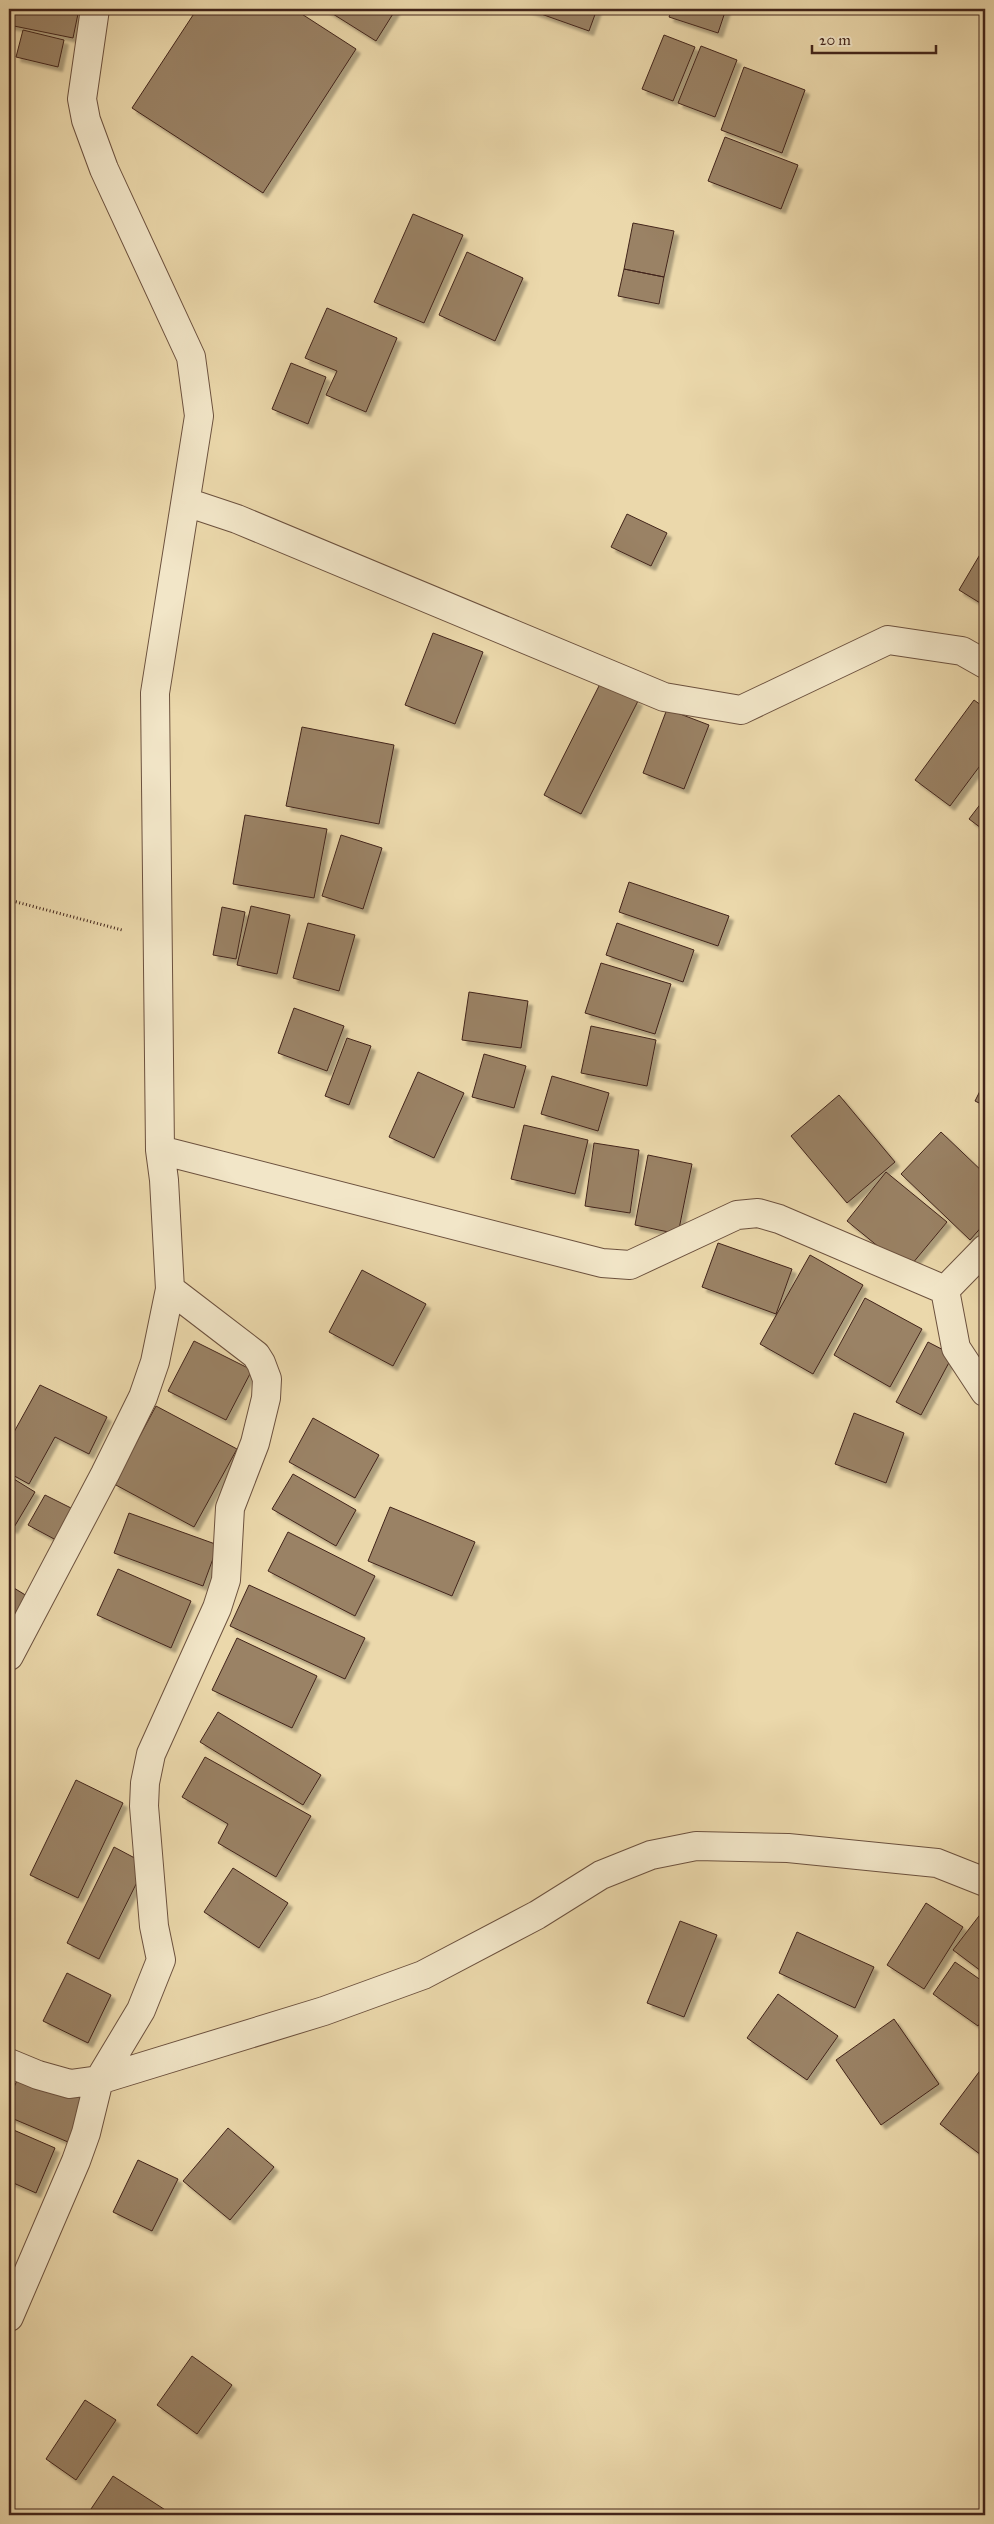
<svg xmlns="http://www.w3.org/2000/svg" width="994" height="2524" viewBox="0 0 994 2524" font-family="'IM FELL Great Primer',serif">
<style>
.building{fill:#9a8265;stroke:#42241a;filter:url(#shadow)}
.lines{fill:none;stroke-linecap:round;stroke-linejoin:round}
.street-casing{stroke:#6c513e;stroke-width:30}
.path{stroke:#42241a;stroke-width:3;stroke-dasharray:1 2.5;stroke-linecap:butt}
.street{stroke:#f2e6c8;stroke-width:28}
</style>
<defs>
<filter id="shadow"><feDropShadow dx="4.5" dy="4.5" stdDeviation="1" flood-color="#0004"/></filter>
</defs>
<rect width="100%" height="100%" fill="#ebd8ab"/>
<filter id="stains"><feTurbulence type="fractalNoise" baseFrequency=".004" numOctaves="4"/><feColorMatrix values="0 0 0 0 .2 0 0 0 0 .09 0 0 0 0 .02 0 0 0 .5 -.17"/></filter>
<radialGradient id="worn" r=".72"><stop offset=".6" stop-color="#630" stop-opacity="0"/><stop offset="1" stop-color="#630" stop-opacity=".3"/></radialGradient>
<!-- building -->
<path class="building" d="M9,9H79L73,38L9,25Z
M197,9H294L356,49L263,193L132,108Z
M325,9H396L376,41Z
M527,9H597L589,31Z
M672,9H726L718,33L669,17Z
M23,30L64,40L58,67L16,57Z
M664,35L695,47L673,101L642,89Z
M701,46L737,60L715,117L678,103Z
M744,67L805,90L782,153L721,130Z
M725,137L798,165L781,209L708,181Z
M413,214L463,235L424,323L374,302Z
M633,223L674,231L664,277L624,269Z
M467,252L523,278L495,341L439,315Z
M624,269L664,277L659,304L618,296Z
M327,308L397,338L366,412L326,395L337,371L305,358Z
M291,363L326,377L308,424L272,409Z
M627,514L667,533L651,566L611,547Z
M985,546V606L959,590Z
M433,633L483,652L455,724L405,705Z
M601,682L638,701L581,814L544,795Z
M974,700L985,708V759L950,806L915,780Z
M667,709L709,725L684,789L643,773Z
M302,727L394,745L379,824L286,806Z
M985,798V831L969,819Z
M245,815L327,829L314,898L233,884Z
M341,835L382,848L363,909L322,896Z
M629,882L729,916L718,946L619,912Z
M251,906L290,915L277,974L237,965Z
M222,907L245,912L236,959L213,955Z
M308,923L355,935L339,991L293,978Z
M617,923L694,950L683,982L606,955Z
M601,963L671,984L655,1034L585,1013Z
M469,992L528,1001L521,1048L462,1040Z
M294,1008L344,1026L327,1071L278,1053Z
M591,1026L656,1040L647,1086L581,1073Z
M347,1038L371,1046L349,1105L325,1096Z
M484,1054L526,1066L514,1108L472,1097Z
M418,1072L464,1093L434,1158L389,1137Z
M552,1076L609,1093L598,1131L541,1114Z
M985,1081V1106L975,1101Z
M839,1095L895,1162L847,1203L791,1136Z
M524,1125L588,1140L575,1194L511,1179Z
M941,1132L985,1174V1223L970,1240L901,1174Z
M594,1143L639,1150L630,1213L585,1206Z
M648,1155L692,1164L678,1234L635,1225Z
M886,1172L947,1222L907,1270L847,1221Z
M718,1243L792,1269L776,1314L702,1287Z
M810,1255L863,1285L813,1374L760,1344Z
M362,1270L426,1304L393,1366L329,1332Z
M865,1298L922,1329L890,1387L834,1355Z
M194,1341L252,1370L226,1420L168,1391Z
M928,1342L953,1355L921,1415L896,1402Z
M40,1385L107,1417L89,1454L55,1437L29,1484L9,1473V1441Z
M156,1406L237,1449L194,1527L114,1484Z
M854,1413L904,1433L886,1483L835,1464Z
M313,1418L379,1455L355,1498L289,1462Z
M293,1474L356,1510L336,1546L272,1509Z
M9,1476L35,1492L13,1529L9,1527Z
M45,1495L73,1509L56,1540L28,1525Z
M390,1507L475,1542L452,1596L368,1561Z
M129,1513L218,1545L203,1586L114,1553Z
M288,1532L375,1576L355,1616L268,1571Z
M118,1569L191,1601L171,1648L97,1615Z
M9,1585L27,1596L9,1626Z
M249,1585L365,1638L345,1679L230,1626Z
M237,1638L317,1676L292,1728L212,1690Z
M218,1712L321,1775L303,1805L200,1742Z
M205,1757L311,1816L276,1877L218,1843L228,1824L182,1797Z
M76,1780L123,1803L78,1898L30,1875Z
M114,1847L146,1864L99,1959L67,1943Z
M233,1868L288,1903L259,1948L204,1912Z
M926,1903L963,1927L924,1989L887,1965Z
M982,1912L985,1914V1974L953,1950Z
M680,1921L717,1935L684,2017L647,2003Z
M797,1932L874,1967L855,2008L779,1973Z
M955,1962L985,1983V2016L978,2026L933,1994Z
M67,1973L111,1995L88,2043L43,2021Z
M778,1994L838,2036L807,2080L747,2038Z
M894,2019L939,2084L881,2125L836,2060Z
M985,2064V2158L940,2124Z
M21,2071L87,2099L68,2142L9,2117V2099Z
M9,2128L55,2148L36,2193L9,2181Z
M228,2128L274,2167L230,2220L183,2181Z
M138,2160L178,2179L152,2231L113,2212Z
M192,2356L232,2385L197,2434L157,2405Z
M85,2400L116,2420L76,2480L46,2459Z
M113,2476L173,2515H87Z"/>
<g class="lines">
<defs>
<path id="street" d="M186,502L237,519L664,697L741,710L888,640L962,651L985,664
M160,1150L602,1263L630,1265L737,1215L758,1213L779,1219L945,1290
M945,1290L956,1348L985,1392
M945,1290L985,1249
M9,1656L105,1474L143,1397L155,1362L170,1289L164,1180L160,1150L155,693L199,416L191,357L104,169L86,120L82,99L95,9
M9,2063L38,2075L70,2084L99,2080L86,2133L76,2161L9,2317
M99,2080L324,2011L423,1975L537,1915L601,1875L651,1855L696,1846L788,1848L937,1863L985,1882
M99,2080L141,2010L161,1960L154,1926L144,1806L145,1783L151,1754L217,1608L226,1580L230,1508L255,1443L266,1398L267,1379L261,1363L256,1355L170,1289"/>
</defs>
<!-- street casing -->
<use href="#street" class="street-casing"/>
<!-- path -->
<path class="path" d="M9,900L122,930"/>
<!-- street -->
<use href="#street" class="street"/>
</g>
<!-- margin -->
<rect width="994" height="2524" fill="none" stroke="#ebd8ab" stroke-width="30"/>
<rect x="10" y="10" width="974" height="2504" fill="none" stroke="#42241a" stroke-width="2.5"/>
<rect x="15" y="15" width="964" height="2494" fill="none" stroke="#42241a"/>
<!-- scale -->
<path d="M812 45v8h124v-8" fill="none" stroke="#42241a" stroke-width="2.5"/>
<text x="819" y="45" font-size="15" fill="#42241a" stroke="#f2e6c8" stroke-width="4" paint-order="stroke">20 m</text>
<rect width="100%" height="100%" filter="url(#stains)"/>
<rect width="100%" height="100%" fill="url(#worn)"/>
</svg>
